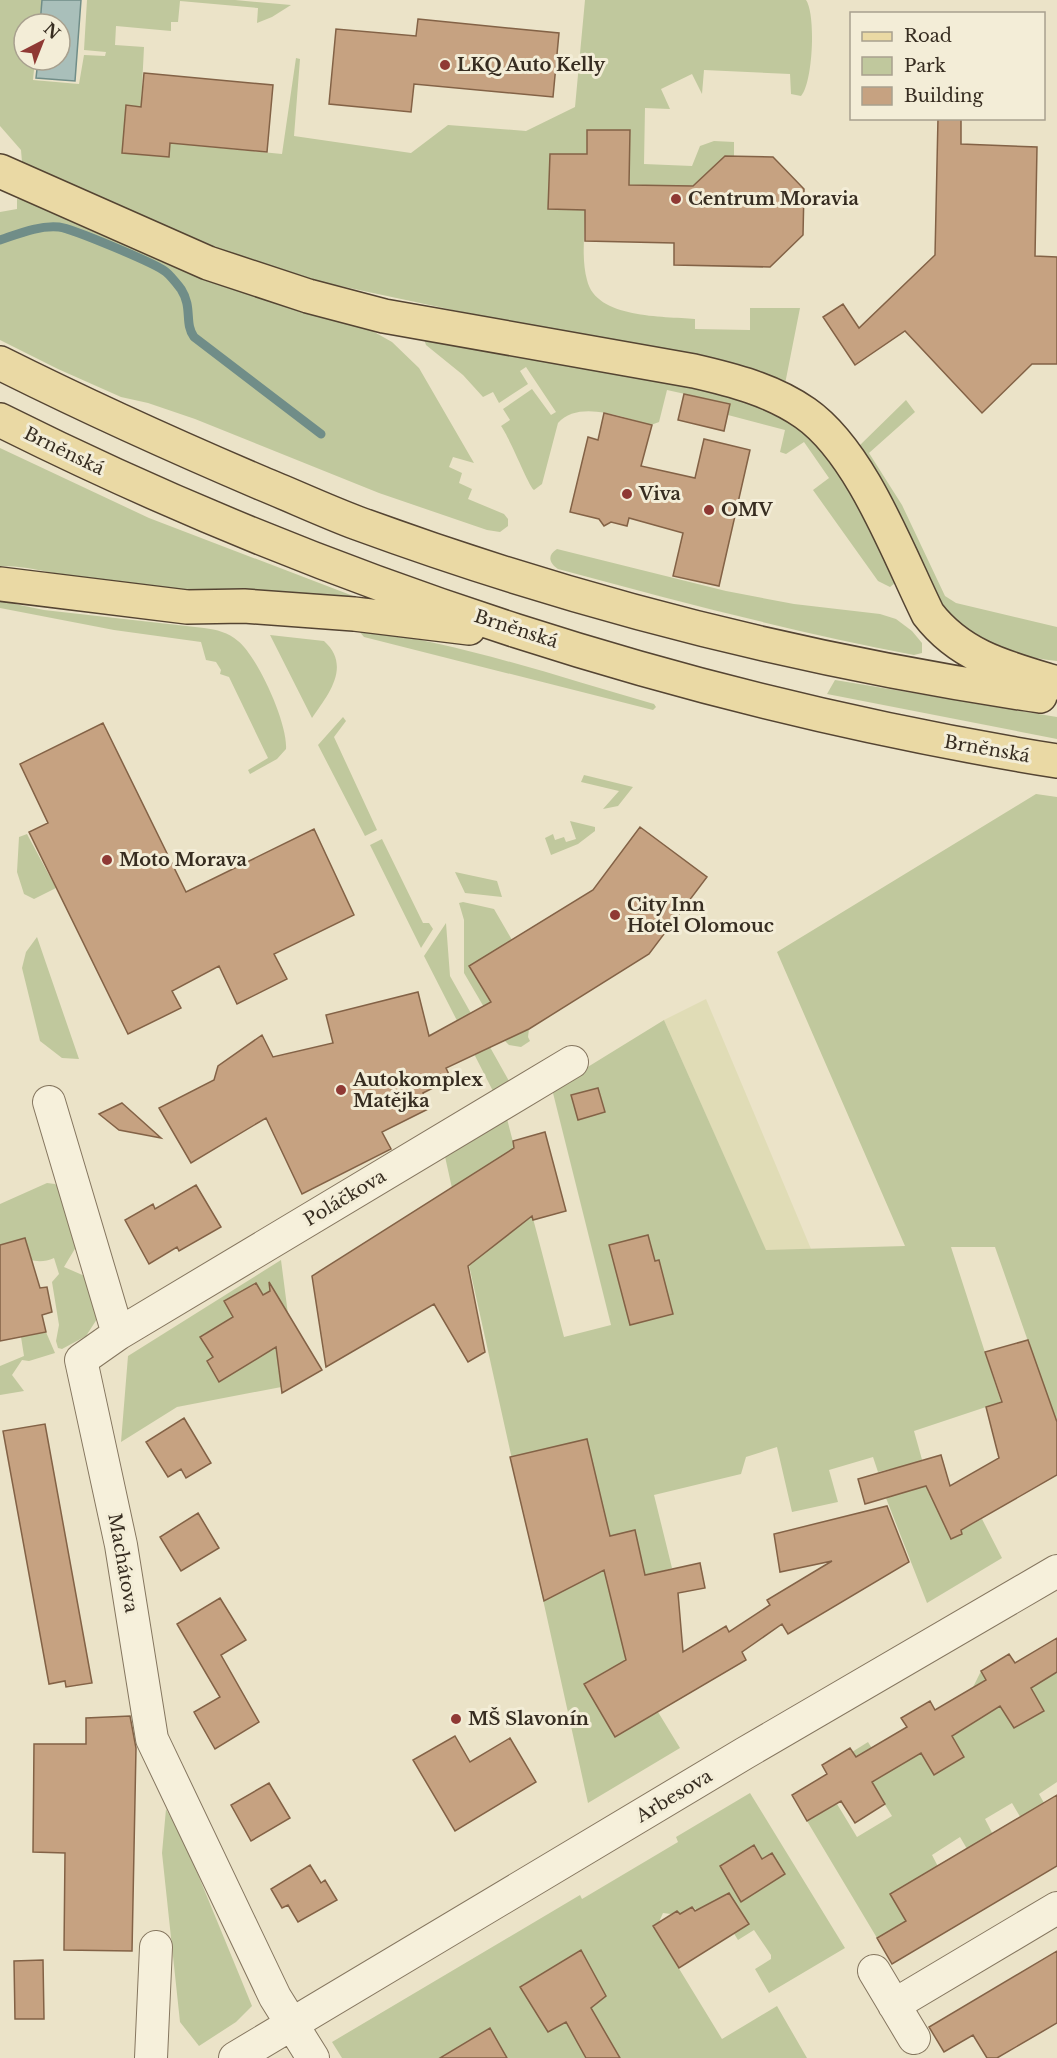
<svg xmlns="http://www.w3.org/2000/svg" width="1057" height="2058" viewBox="0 0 1057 2058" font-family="'Libre Baskerville',serif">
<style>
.farmland{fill:#e0dcb6}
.green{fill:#c0c89d}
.water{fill:#a9bfba;stroke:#708d88;stroke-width:1.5}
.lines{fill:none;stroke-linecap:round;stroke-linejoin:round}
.stream{stroke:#708d88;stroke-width:9}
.building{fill:#c6a281;stroke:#836246;stroke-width:1.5}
.street-casing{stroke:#85765f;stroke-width:34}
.primary-casing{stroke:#544432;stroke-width:36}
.street{stroke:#f6f0db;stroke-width:32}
.primary{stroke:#ead9a4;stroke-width:33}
.poi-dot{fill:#8f3934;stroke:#f3edd7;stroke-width:2}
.labels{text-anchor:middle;stroke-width:6;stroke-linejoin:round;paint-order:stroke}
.poi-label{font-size:18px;font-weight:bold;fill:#372d21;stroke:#f3edd7;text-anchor:start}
.street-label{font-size:18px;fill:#372d21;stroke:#f3edd7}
</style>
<rect width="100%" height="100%" fill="#ebe3c8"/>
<!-- farmland -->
<path class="farmland" d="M706,999L811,1249L766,1251L664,1020Z"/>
<!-- green -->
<path class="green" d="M0,0H42L39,24H24V60H35L33,80L79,84L84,55L105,56L106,52L84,50L87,0H235L291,5L272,17L257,23L258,8L180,1L178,22H171V31L116,26L115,45L144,47L141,107L126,106L122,153L169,157L170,143L282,154L296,58L300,59L294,136L411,153L448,125L526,131L575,107L585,0H806C816,14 813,83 801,96L791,94L790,74L704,70L702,94L692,74L661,89L670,109L645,108L644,164L692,166L700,146L714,141L734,142V156H725L693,186L629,185L630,130H587V154H550L549,208L585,210C585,232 581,258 587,280C596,319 663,316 695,319V329L750,330V308H800L785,384L711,358L683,352L481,316L312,280L227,255L46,174L22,162L21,150L0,126Z
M17,199L29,200L360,324L392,342L419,368L474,463L453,457L449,467L462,473L459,483L472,489L468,499L504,514L508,519V526L500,532L487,530L379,493L195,419L148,403L121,397L58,369L0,340V212L17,209Z
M424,339L725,393L772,409L799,427L827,456L854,496L895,583L890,587L878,581L813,490L829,478L804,442L786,454L780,452L785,430L728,415L730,404L667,390L659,422L651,425C625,418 579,399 558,423L542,484L534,490C529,487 510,438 501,426L510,420L503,409L532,389L551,415L556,412L526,367L520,371L528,384L499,403L493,392L483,397L463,375L426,345Z
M906,400L915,412L869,453L902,505L945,596L956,603L1057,627V661C1028,657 1000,653 973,639C942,622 878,485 858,447Z
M0,448L149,518L361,599V603C277,597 192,593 109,584C72,579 37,566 0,566Z
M557,549L726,591L794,604L880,614L896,619L912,631L922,643V653L914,655C794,632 676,601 558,569C549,563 547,555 557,549Z
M0,601L44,610L204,628C217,630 228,632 238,641C258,657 288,724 286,749L277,759L250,774L248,770L268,758L229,677L220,674L221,670L216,662L206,660L201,642L114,630L0,608Z
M358,630C459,642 555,676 654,704L656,707L653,710L364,637Z
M270,635L324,641C352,666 328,695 312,718Z
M835,680L1057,717V739L827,694Z
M343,717L346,721L334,737L377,830L365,836L318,745Z
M584,775L633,787L618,806L603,809L619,791L581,782Z
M1036,794L1057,797V1424L995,1247H951L1001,1402L914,1431L933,1499L950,1536L982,1519L1002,1558L927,1603L886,1498L902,1493L895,1468L878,1472L873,1457L829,1470L838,1502L792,1512L777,1447L746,1457L741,1474L654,1495L672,1568L628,1582L629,1668L614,1676L609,1669L584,1684L615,1737L658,1712L680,1748L588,1803L444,1152L506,1115L564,1337L611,1325L552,1089L664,1020L766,1250L905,1246L777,952Z
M570,821L595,827V831L578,844L551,855L545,838L553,834L555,840L564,837L566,842L576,839Z
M27,834L56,888L34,899L24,894L17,872L19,837Z
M382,839L423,923H429L433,929L421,948L370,845Z
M455,872L497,881L502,897L465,893Z
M463,902L494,909L512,940L469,967L512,1037L529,1029L528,1037L530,1041L521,1047L509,1045L502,1038L464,973V920L459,903Z
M446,923L450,976L509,1081L510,1086L495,1095L424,956Z
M37,937L79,1059L62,1058L40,1041L22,968L26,952Z
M47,1183L55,1184L59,1188L76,1247L64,1267L87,1277L97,1319L86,1336L62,1349L58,1348L56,1341L59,1325L52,1282L59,1274L54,1258C34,1267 18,1255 0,1245V1204Z
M281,1260L297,1384L177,1407L121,1442L128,1356Z
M46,1332L55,1353L29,1361L22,1360L12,1375L24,1391L0,1395V1366L24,1356L21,1337Z
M1031,1654L1046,1679L1057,1672V1782L1039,1794L1057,1826L1036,1844L1012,1803L985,1819L1007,1862L983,1876L960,1837L932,1855L945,1880L923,1895L914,1880L890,1894L911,1930L901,1925L877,1938L807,1821L837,1804L857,1837L892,1816L852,1752L868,1742L887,1773L920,1752L934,1775L964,1757L950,1734L981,1671L1014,1728L1044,1710L1014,1663Z
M750,1793L845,1948L769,1993L755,1969L771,1959V1955L754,1930L738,1940L733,1932L692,1907L680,1914L677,1911L671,1914L663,1913L659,1922L653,1926L722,2039L777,2006L807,2058H342L332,2042L580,1895L582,1899L678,1842L676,1837Z
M166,1809L185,1843L252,2006L236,2022L199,2046L180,2022L162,1853Z"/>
<!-- water -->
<path class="water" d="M42,0H81L75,81L36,78L38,60H60V24H40Z"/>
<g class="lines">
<!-- stream -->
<path class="stream" d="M0,240C18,234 39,225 59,227C73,229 155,263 166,272C171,276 177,284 181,289C193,308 184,323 194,337L321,434"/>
</g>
<!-- building -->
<path class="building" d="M418,19L559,33L553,97L414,84L411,112L329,104L336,29L416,36Z
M144,73L273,85L267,152L170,143L169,157L122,153L126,105L141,107Z
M938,118H961V144L1037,147L1035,256L1057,257V364H1032L982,413L905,331L855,365L823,317L843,304L859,328L935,255Z
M587,130H630L629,185L693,186L725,156L773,157L804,189L803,235L770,267L674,265V243L585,241V210L548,209L550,154H587Z
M684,394L730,404L724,431L678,420Z
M604,413L652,425L641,466L695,478L704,439L750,450L719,586L673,576L683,533L629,518L627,526L611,522L604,526L599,519L570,512L588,437L598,440Z
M103,723L186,892L314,829L354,915L274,954L287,979L237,1004L219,966L172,991L181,1008L128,1034L29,832L48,823L20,764Z
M640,827L707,877L649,954L529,1029L446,1068L451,1079L423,1093L428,1109L382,1132L391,1149L302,1194L266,1118L191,1163L159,1108L214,1080L218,1066L262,1035L273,1057L333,1043L326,1015L418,992L429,1036L491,1002L469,966L593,890Z
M598,1088L605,1112L578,1120L571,1095Z
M122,1103L161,1138L119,1130L99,1114Z
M545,1132L566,1211L533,1220L532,1216L468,1266L485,1352L468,1362L434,1304L326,1367L312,1276L514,1148L513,1141Z
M196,1185L221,1227L179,1251L177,1247L149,1264L125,1220L153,1204L155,1209Z
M648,1235L655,1261L659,1260L673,1314L630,1325L609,1245Z
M25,1238L40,1288L47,1287L52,1312L42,1315L46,1332L0,1341V1245Z
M269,1282L322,1370L282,1393L276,1347L219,1382L207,1361L213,1357L200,1337L233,1317L224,1301L256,1283L263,1295L270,1291Z
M1028,1340L1057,1422V1475L961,1530L962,1534L951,1539L926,1486L865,1504L858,1479L941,1455L950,1486L999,1458L986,1407L1002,1402L985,1352Z
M184,1418L211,1463L186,1478L181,1469L168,1477L146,1442Z
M45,1424L92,1683L66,1687L65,1681L49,1684L3,1431Z
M587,1439L610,1536L635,1530L645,1575L700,1563L705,1588L678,1593L683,1652L726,1626L729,1632L770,1605L767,1600L832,1561L780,1572L774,1534L887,1506L909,1562L788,1634L782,1624L742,1652L746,1660L615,1737L584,1684L626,1660L604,1570L544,1601L510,1457Z
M198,1513L219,1548L181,1571L160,1537Z
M220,1598L246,1640L221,1655L259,1722L215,1749L194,1712L220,1697L177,1624Z
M1057,1638V1672L1031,1688L1044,1711L1014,1728L1000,1706L952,1736L964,1757L934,1775L921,1753L872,1782L885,1804L855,1823L841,1801L807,1821L792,1795L827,1774L822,1765L850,1748L856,1757L907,1727L901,1718L930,1701L935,1710L986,1680L981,1671L1009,1654L1015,1663Z
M130,1716L136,1748L132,1951L64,1950L65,1853L33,1852L34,1744H86V1718Z
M455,1736L470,1762L510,1738L536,1782L455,1831L413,1760Z
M269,1783L290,1818L251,1841L231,1805Z
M1057,1795V1866L892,1964L877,1938L906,1921L890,1894Z
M754,1845L762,1859L772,1853L785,1874L741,1902L720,1866Z
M310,1865L321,1883L325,1880L337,1900L298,1922L288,1905L282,1908L271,1889Z
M729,1893L749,1924L679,1968L653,1926L677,1911L680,1914L692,1907L695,1911Z
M581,1950L606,1996L591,2008L620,2058H586L566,2022L548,2032L520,1987Z
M1057,1951V2023L997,2058H987L973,2035L944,2052L929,2027Z
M43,1960L44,2019H15L14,1961Z
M490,2028L507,2058H440Z"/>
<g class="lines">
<defs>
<path id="street" d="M49,1102L118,1334L81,1360L121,1545L152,1739L275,1997L313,2058
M118,1334L572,1062
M874,1971L914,2038
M894,2005L1057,1908
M151,2058L156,1947
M235,2058L745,1753L1057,1571"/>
<path id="primary" d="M0,171L208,263L308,296L384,316L694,371C733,380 772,390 805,413C861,452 898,553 928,614C961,657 1007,668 1057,683
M0,363C86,406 172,445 261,483C293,496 325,511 357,523C578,604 808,662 1040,696
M0,420C332,586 691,702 1057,761
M0,584L187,607L244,606L354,614L469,628"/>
</defs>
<!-- street casing -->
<use href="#street" class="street-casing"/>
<!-- primary casing -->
<use href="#primary" class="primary-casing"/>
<!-- street -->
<use href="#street" class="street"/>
<!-- primary -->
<use href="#primary" class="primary"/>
</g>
<!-- markers -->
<g class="poi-dot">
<circle cx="445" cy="65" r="6"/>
<circle cx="676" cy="199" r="6"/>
<circle cx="627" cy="494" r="6"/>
<circle cx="709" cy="510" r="6"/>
<circle cx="107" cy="860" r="6"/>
<circle cx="615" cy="915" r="6"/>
<circle cx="341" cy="1090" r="6"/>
<circle cx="456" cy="1719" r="6"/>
</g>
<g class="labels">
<!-- poi labels -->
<g class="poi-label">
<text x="457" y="71">LKQ Auto Kelly</text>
<text x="688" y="205">Centrum Moravia</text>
<text x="639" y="500">Viva</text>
<text x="721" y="516">OMV</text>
<text x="119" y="866">Moto Morava</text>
<text x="627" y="911">City Inn<tspan x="627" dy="21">Hotel Olomouc</tspan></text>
<text x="353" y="1086">Autokomplex<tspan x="353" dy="21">Matějka</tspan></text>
<text x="468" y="1725">MŠ Slavonín</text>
</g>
<!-- street labels -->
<g class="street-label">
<text transform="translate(64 451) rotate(26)" y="6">Brněnská</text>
<text transform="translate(516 629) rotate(18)" y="6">Brněnská</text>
<text transform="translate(987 749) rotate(10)" y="6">Brněnská</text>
<text transform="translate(345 1198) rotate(-31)" y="6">Poláčkova</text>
<text transform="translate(123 1563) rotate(80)" y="6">Machátova</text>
<text transform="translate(674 1796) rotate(-31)" y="6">Arbesova</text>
</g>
</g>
<!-- legend -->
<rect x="850" y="12" width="195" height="108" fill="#f3edd7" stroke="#a8a08e" stroke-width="1.5"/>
<rect x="862" y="32" width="30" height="9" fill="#ead9a4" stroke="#a8a08e" stroke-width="1.5"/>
<text x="904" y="42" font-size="18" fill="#372d21">Road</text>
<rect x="862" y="57" width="30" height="18" fill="#c0c89d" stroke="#a8a08e" stroke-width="1.5"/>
<text x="904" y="72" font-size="18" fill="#372d21">Park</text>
<rect x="862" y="87" width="30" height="18" fill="#c6a281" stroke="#a8a08e" stroke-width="1.5"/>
<text x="904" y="102" font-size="18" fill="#372d21">Building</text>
<!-- north arrow -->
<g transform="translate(42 42) rotate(42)"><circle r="28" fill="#f3edd7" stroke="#a8a08e" stroke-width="1.5"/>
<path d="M0-4.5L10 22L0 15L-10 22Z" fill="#8f3934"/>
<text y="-9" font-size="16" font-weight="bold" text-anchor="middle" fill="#372d21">N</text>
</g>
</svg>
